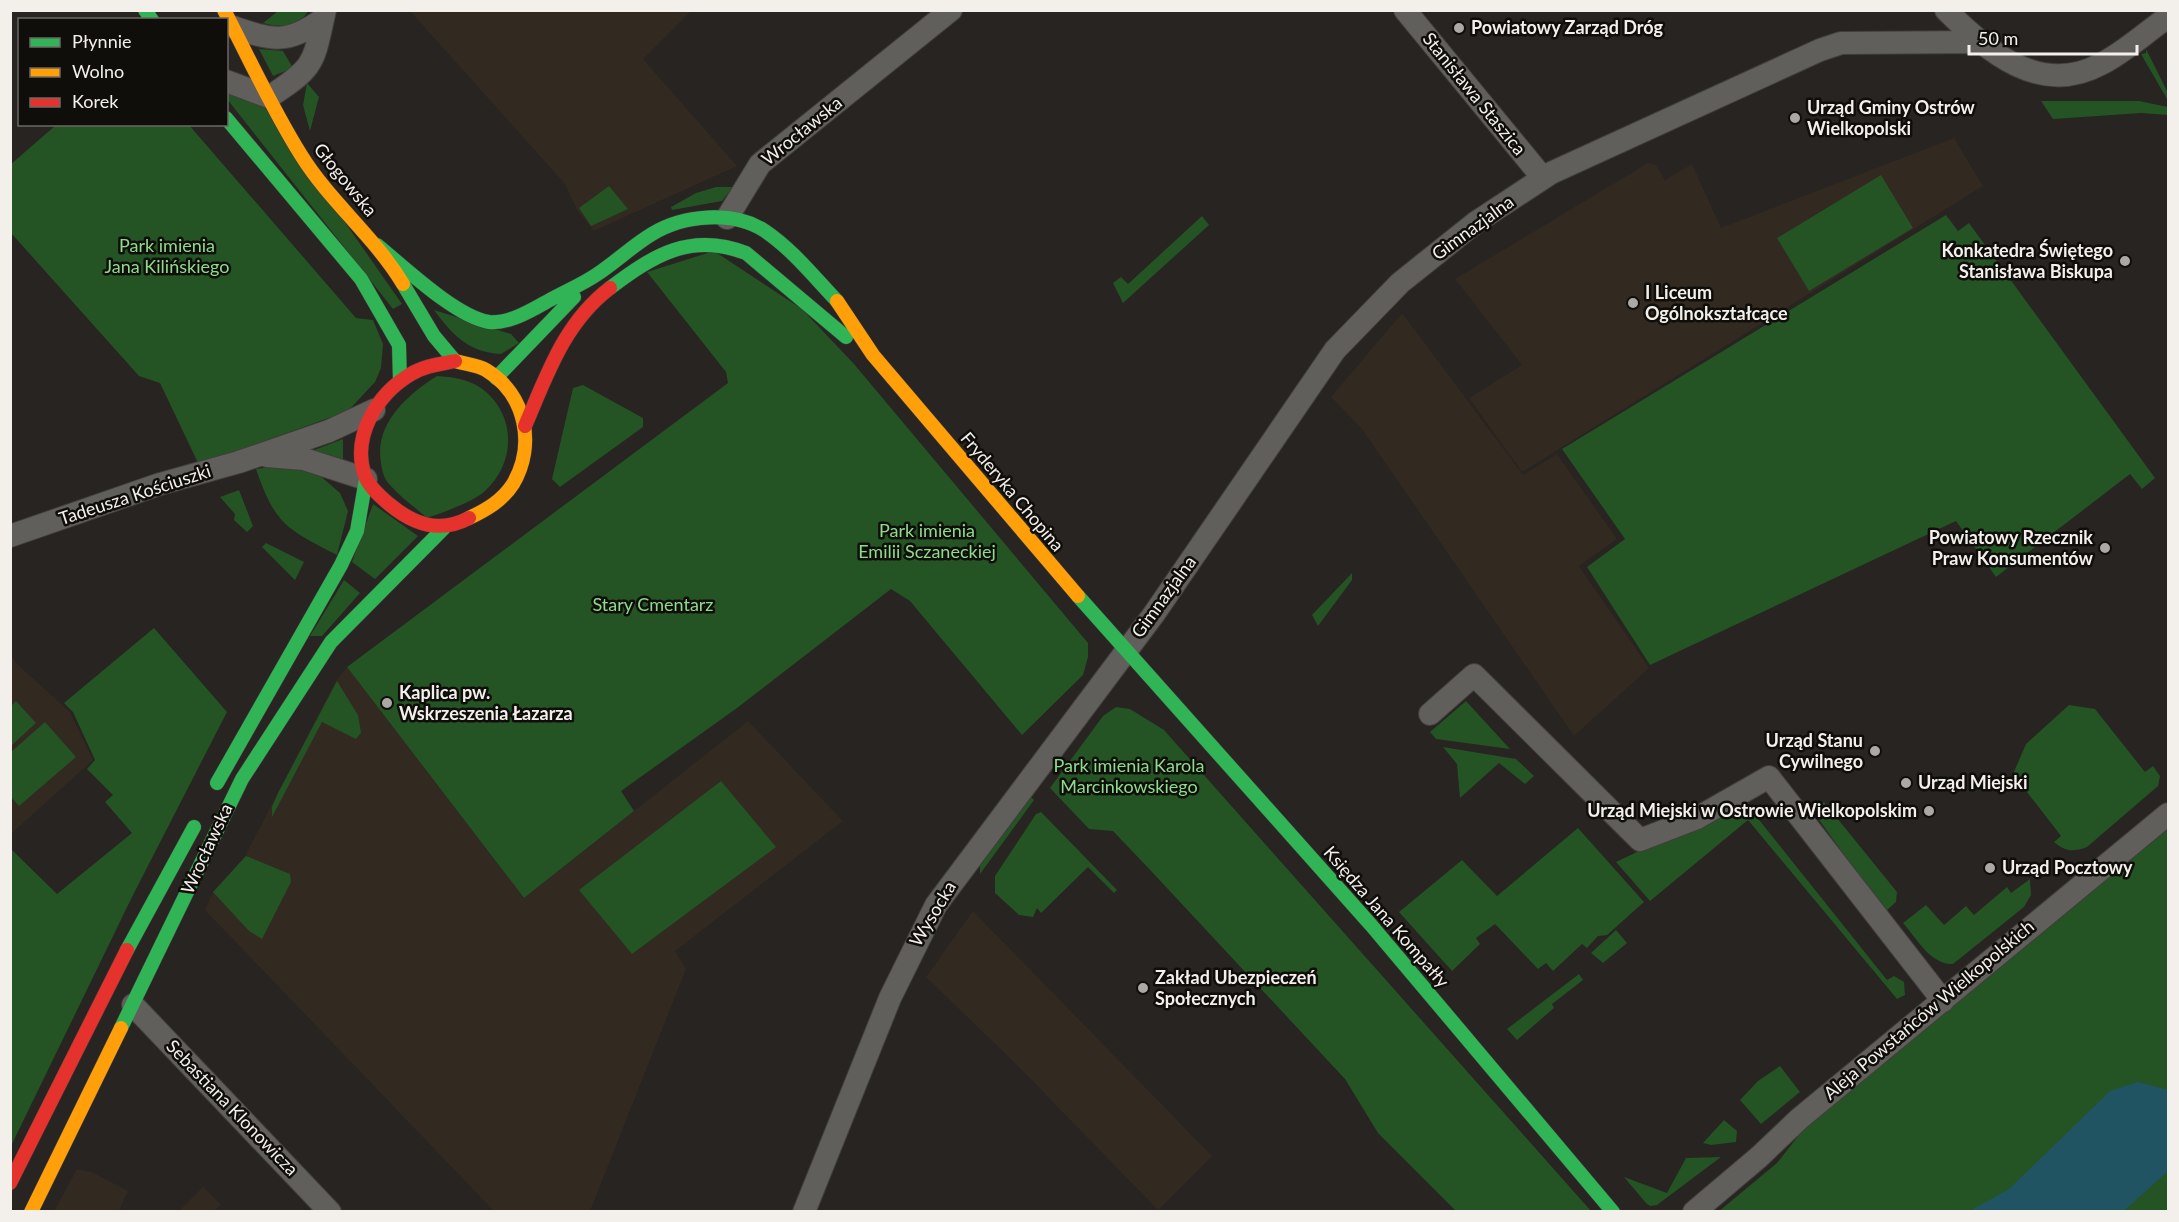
<svg xmlns="http://www.w3.org/2000/svg" width="2179" height="1222" viewBox="0 0 2179 1222" font-family="Lato,sans-serif">
<style>
.built{fill:#322920}
.green{fill:#245324}
.water{fill:#215463}
.lines{fill:none;stroke-linecap:round;stroke-linejoin:round}
.street-casing{stroke:#413e3c;stroke-width:24}
.fast-casing{stroke:#413e3c;stroke-width:15}
.slow-casing{stroke:#413e3c;stroke-width:15}
.jam-casing{stroke:#413e3c;stroke-width:15}
.street{stroke:#615f5c;stroke-width:22}
.fast{stroke:#30b455;stroke-width:14}
.slow{stroke:#ff9f0a;stroke-width:14}
.jam{stroke:#e5322d;stroke-width:14}
.poi-dot{fill:#aca9a5;stroke:#100e0b;stroke-width:2}
.labels{text-anchor:middle;stroke-width:5;stroke-linejoin:round;paint-order:stroke}
.poi-label{font-size:18px;font-weight:bold;fill:#f3f0ec;stroke:#100e0b;text-anchor:start}
.street-label{font-size:18px;fill:#f3f0ec;stroke:#100e0b}
.park-label{font-size:18px;fill:#8ddc8a;stroke:#100e0b}
</style>
<rect width="100%" height="100%" fill="#272421"/>
<!-- built -->
<path class="built" d="M410,11H691L643,59L737,166L594,231L577,210L565,184Z
M1954,138L1983,186L1522,472L1469,398L1522,365L1455,279L1648,163L1656,165L1665,180L1692,164L1721,228Z
M1402,313L1523,475L1557,454L1617,539L1579,566L1649,668L1574,736L1362,429L1331,397Z
M10,653L17,664L70,712L93,760L11,834Z
M347,667L524,898L748,721L843,821L675,951L686,969L590,1211H494L205,910L213,892L245,856L336,681Z
M973,911L1212,1156L1158,1210L1017,1065L926,977Z
M77,1169L92,1172L128,1191L119,1211H54Z
M203,1187L221,1205L214,1211H179Z"/>
<!-- green -->
<path class="green" d="M278,11H308C299,27 280,28 263,23Z
M259,49L283,51L293,68L273,76Z
M2146,49L2168,93L2167,99L2141,54L2146,53Z
M307,83L319,97L310,131L303,105Z
M227,88L256,95L402,304L393,309L227,99Z
M2041,101H2139L2168,107V115L2141,113L2053,119Z
M56,125H189L356,318L373,320L383,344L381,368L375,382L348,411L199,465L160,383L139,376L11,233L10,165Z
M1881,175L1913,228L1809,291L1777,238Z
M609,186L628,209L591,226L579,208Z
M716,187H733L722,201L672,210L671,207L696,193Z
M1946,215L1958,231L1969,223L2155,478L2142,489L2130,474L1996,577L1956,521L1650,665L1587,567L1625,539L1562,449Z
M1202,216L1209,225L1123,303L1113,283L1121,277L1128,284Z
M714,251L802,309L854,364L1088,643V657L1083,675L1022,735L910,601L891,589L737,708L621,791L634,811L524,898L347,667L728,383L726,372L647,272Z
M434,310L511,334L519,343L501,354C467,352 452,334 434,310Z
M437,376C452,377 468,379 481,388C517,414 516,463 485,491C475,501 442,513 427,518C415,507 400,497 389,484C384,479 382,470 381,463C374,424 407,395 437,376Z
M583,385L643,418V427L560,487L552,479L573,388Z
M343,439V460L309,452Z
M271,467L297,468L318,474L340,493L348,511L337,555C286,529 275,524 256,469Z
M239,490L253,526L247,532L234,520L235,514L220,497Z
M373,504L418,536L375,579L352,562Z
M266,543L304,562L295,580L262,547Z
M1352,573V580L1318,626L1312,615Z
M344,580L360,593L322,636H310Z
M154,628L227,712L133,895L11,1146V851L12,850L57,894L132,833L105,802L113,795L87,769L95,760L73,712L64,703Z
M337,681L358,715L361,733L356,739L322,722L272,817V807L278,793Z
M16,701L36,723L11,746V706Z
M1466,701L1510,749L1436,739L1430,732Z
M2069,705L2095,709L2145,772L2153,766L2160,776L2158,786L2087,847C2073,852 2066,852 2054,842L2061,836L2013,774L2026,744Z
M1116,707L1130,709L1164,730L1591,1211H1456L1378,1133L1345,1079L1152,872L1113,831L1089,829L1050,788L1103,716Z
M45,722L76,757L19,806L11,797V752Z
M1443,747L1516,759L1534,776L1525,784L1499,763L1460,798L1457,764Z
M721,781L776,847L632,954L579,890Z
M1031,797L1034,800L980,874V865Z
M1744,801L1887,980L1894,976L1904,982L1905,995L1897,999L1748,820L1650,901L1616,862Z
M1824,802L1897,892L1896,902L1885,912L1812,810Z
M1041,812L1117,890L1114,893L1088,867L1041,913L1037,908L1033,917L1019,915L995,893V876L1036,814Z
M1578,828L1644,902L1607,935L1598,936L1587,948L1582,944L1553,971L1546,963L1538,969L1495,924L1476,938L1480,944L1452,971L1399,912L1462,860L1497,896Z
M2168,829V1211L1718,1212L1777,1163L1806,1126Z
M246,856L290,874L291,882L262,939L249,931L213,892Z
M2030,879L2031,895L2024,907L1953,964C1931,965 1917,939 1903,923L1926,905L1944,925L1966,906L1974,915L2007,887L2011,893Z
M1616,930L1627,943L1603,963L1591,953Z
M1579,974L1583,980L1552,1004L1554,1008L1517,1040L1507,1029Z
M1780,1066L1800,1092L1761,1124L1740,1100L1758,1081Z
M1724,1120L1737,1131L1736,1142L1711,1145L1703,1143Z
M1721,1157L1657,1205L1650,1206L1646,1203L1624,1177L1667,1193L1686,1158Z"/>
<!-- water -->
<path class="water" d="M2138,1082L2168,1090V1171L2124,1211H1970L2009,1189L2110,1091Z"/>
<g class="lines">
<defs>
<path id="street" d="M1405,10L1543,178
M1946,10C1988,52 2040,97 2101,64C2125,52 2146,32 2168,17
M233,27C273,41 288,44 323,19
M226,81L269,97C317,66 313,63 325,10
M727,218L760,164L951,10
M267,456L304,459L366,479
M10,536L160,484L239,462L329,431L374,410
M1430,714L1474,675L1640,840L1697,818L1769,777L1943,1001
M133,1005L330,1212
M804,1212L890,998L936,905L1154,614L1335,350L1400,283L1475,223L1551,173L1820,50L1841,43L1981,42
M1694,1212L1759,1157L1799,1119L2168,814"/>
<path id="fast" d="M145,10L152,20
M226,118L361,279L399,345L400,381
M377,245C404,267 456,317 489,322C509,324 532,310 548,301C564,292 581,285 596,275C616,262 632,246 652,234C683,215 733,210 765,231C792,249 815,278 837,301
M403,284L434,336L455,361
M610,288C654,255 690,232 746,253L846,337
M496,378L574,297
M1078,596L1371,925L1613,1212
M217,783L341,565L357,531L366,479
M127,950L194,827
M121,1028L242,779L331,642L444,528"/>
<path id="slow" d="M224,10C249,58 272,109 301,155C330,202 375,237 403,284
M837,301L873,355L1078,596
M455,361C465,364 478,365 486,370C526,394 536,445 513,484C502,501 486,510 469,518
M31,1212L121,1028"/>
<path id="jam" d="M455,361C440,364 424,366 411,374C377,394 351,437 365,476C369,487 380,496 389,504C413,524 439,534 469,518
M525,426C547,375 564,323 610,288
M10,1183L127,950"/>
</defs>
<!-- street casing -->
<use href="#street" class="street-casing"/>
<!-- fast casing -->
<use href="#fast" class="fast-casing"/>
<!-- slow casing -->
<use href="#slow" class="slow-casing"/>
<!-- jam casing -->
<use href="#jam" class="jam-casing"/>
<!-- street -->
<use href="#street" class="street"/>
<!-- fast -->
<use href="#fast" class="fast"/>
<!-- slow -->
<use href="#slow" class="slow"/>
<!-- jam -->
<use href="#jam" class="jam"/>
</g>
<!-- markers -->
<g class="poi-dot">
<circle cx="1459" cy="28" r="6"/>
<circle cx="1795" cy="118" r="6"/>
<circle cx="2125" cy="261" r="6"/>
<circle cx="1633" cy="303" r="6"/>
<circle cx="2105" cy="548" r="6"/>
<circle cx="387" cy="703" r="6"/>
<circle cx="1875" cy="751" r="6"/>
<circle cx="1906" cy="783" r="6"/>
<circle cx="1929" cy="811" r="6"/>
<circle cx="1990" cy="868" r="6"/>
<circle cx="1143" cy="988" r="6"/>
</g>
<g class="labels">
<!-- poi labels -->
<g class="poi-label">
<text x="1471" y="34">Powiatowy Zarząd Dróg</text>
<text x="1807" y="114">Urząd Gminy Ostrów<tspan x="1807" dy="21">Wielkopolski</tspan></text>
<text x="2113" y="257" text-anchor="end">Konkatedra Świętego<tspan x="2113" dy="21">Stanisława Biskupa</tspan></text>
<text x="1645" y="299">I Liceum<tspan x="1645" dy="21">Ogólnokształcące</tspan></text>
<text x="2093" y="544" text-anchor="end">Powiatowy Rzecznik<tspan x="2093" dy="21">Praw Konsumentów</tspan></text>
<text x="399" y="699">Kaplica pw.<tspan x="399" dy="21">Wskrzeszenia Łazarza</tspan></text>
<text x="1863" y="747" text-anchor="end">Urząd Stanu<tspan x="1863" dy="21">Cywilnego</tspan></text>
<text x="1918" y="789">Urząd Miejski</text>
<text x="1917" y="817" text-anchor="end">Urząd Miejski w Ostrowie Wielkopolskim</text>
<text x="2002" y="874">Urząd Pocztowy</text>
<text x="1155" y="984">Zakład Ubezpieczeń<tspan x="1155" dy="21">Społecznych</tspan></text>
</g>
<!-- street labels -->
<g class="street-label">
<text transform="translate(1474 94) rotate(51)" y="6">Stanisława Staszica</text>
<text transform="translate(802 131) rotate(-39)" y="6">Wrocławska</text>
<text transform="translate(345 180) rotate(51)" y="6">Głogowska</text>
<text transform="translate(1473 228) rotate(-36)" y="6">Gimnazjalna</text>
<text transform="translate(1012 492) rotate(50)" y="6">Fryderyka Chopina</text>
<text transform="translate(135 495) rotate(-18)" y="6">Tadeusza Kościuszki</text>
<text transform="translate(1164 597) rotate(-54)" y="6">Gimnazjalna</text>
<text transform="translate(207 849) rotate(-65)" y="6">Wrocławska</text>
<text transform="translate(933 914) rotate(-59)" y="6">Wysocka</text>
<text transform="translate(1386 917) rotate(49)" y="6">Księdza Jana Kompałły</text>
<text transform="translate(1929 1010) rotate(-40)" y="6">Aleja Powstańców Wielkopolskich</text>
<text transform="translate(232 1108) rotate(46)" y="6">Sebastiana Klonowicza</text>
</g>
<!-- park labels -->
<g class="park-label">
<text x="167" y="252">Park imienia<tspan x="167" dy="21">Jana Kilińskiego</tspan></text>
<text x="927" y="537">Park imienia<tspan x="927" dy="21">Emilii Sczaneckiej</tspan></text>
<text x="653" y="611">Stary Cmentarz</text>
<text x="1129" y="772">Park imienia Karola<tspan x="1129" dy="21">Marcinkowskiego</tspan></text>
</g>
</g>
<!-- border -->
<rect width="2179" height="1222" fill="none" stroke="#f3f0ec" stroke-width="24"/>
<!-- legend -->
<rect x="18" y="18" width="210" height="108" fill="#100e0b" stroke="#6b6865" stroke-width="1.5"/>
<rect x="30" y="38" width="30" height="9" fill="#30b455" stroke="#6b6865" stroke-width="1.5"/>
<text x="72" y="48" font-size="18" fill="#f3f0ec">Płynnie</text>
<rect x="30" y="68" width="30" height="9" fill="#ff9f0a" stroke="#6b6865" stroke-width="1.5"/>
<text x="72" y="78" font-size="18" fill="#f3f0ec">Wolno</text>
<rect x="30" y="98" width="30" height="9" fill="#e5322d" stroke="#6b6865" stroke-width="1.5"/>
<text x="72" y="108" font-size="18" fill="#f3f0ec">Korek</text>
<!-- scale -->
<path d="M1969 45v9h168v-9" fill="none" stroke="#f3f0ec" stroke-width="3"/>
<text x="1978" y="45" font-size="18" fill="#f3f0ec" stroke="#100e0b" stroke-width="4.5" paint-order="stroke">50 m</text>
</svg>
